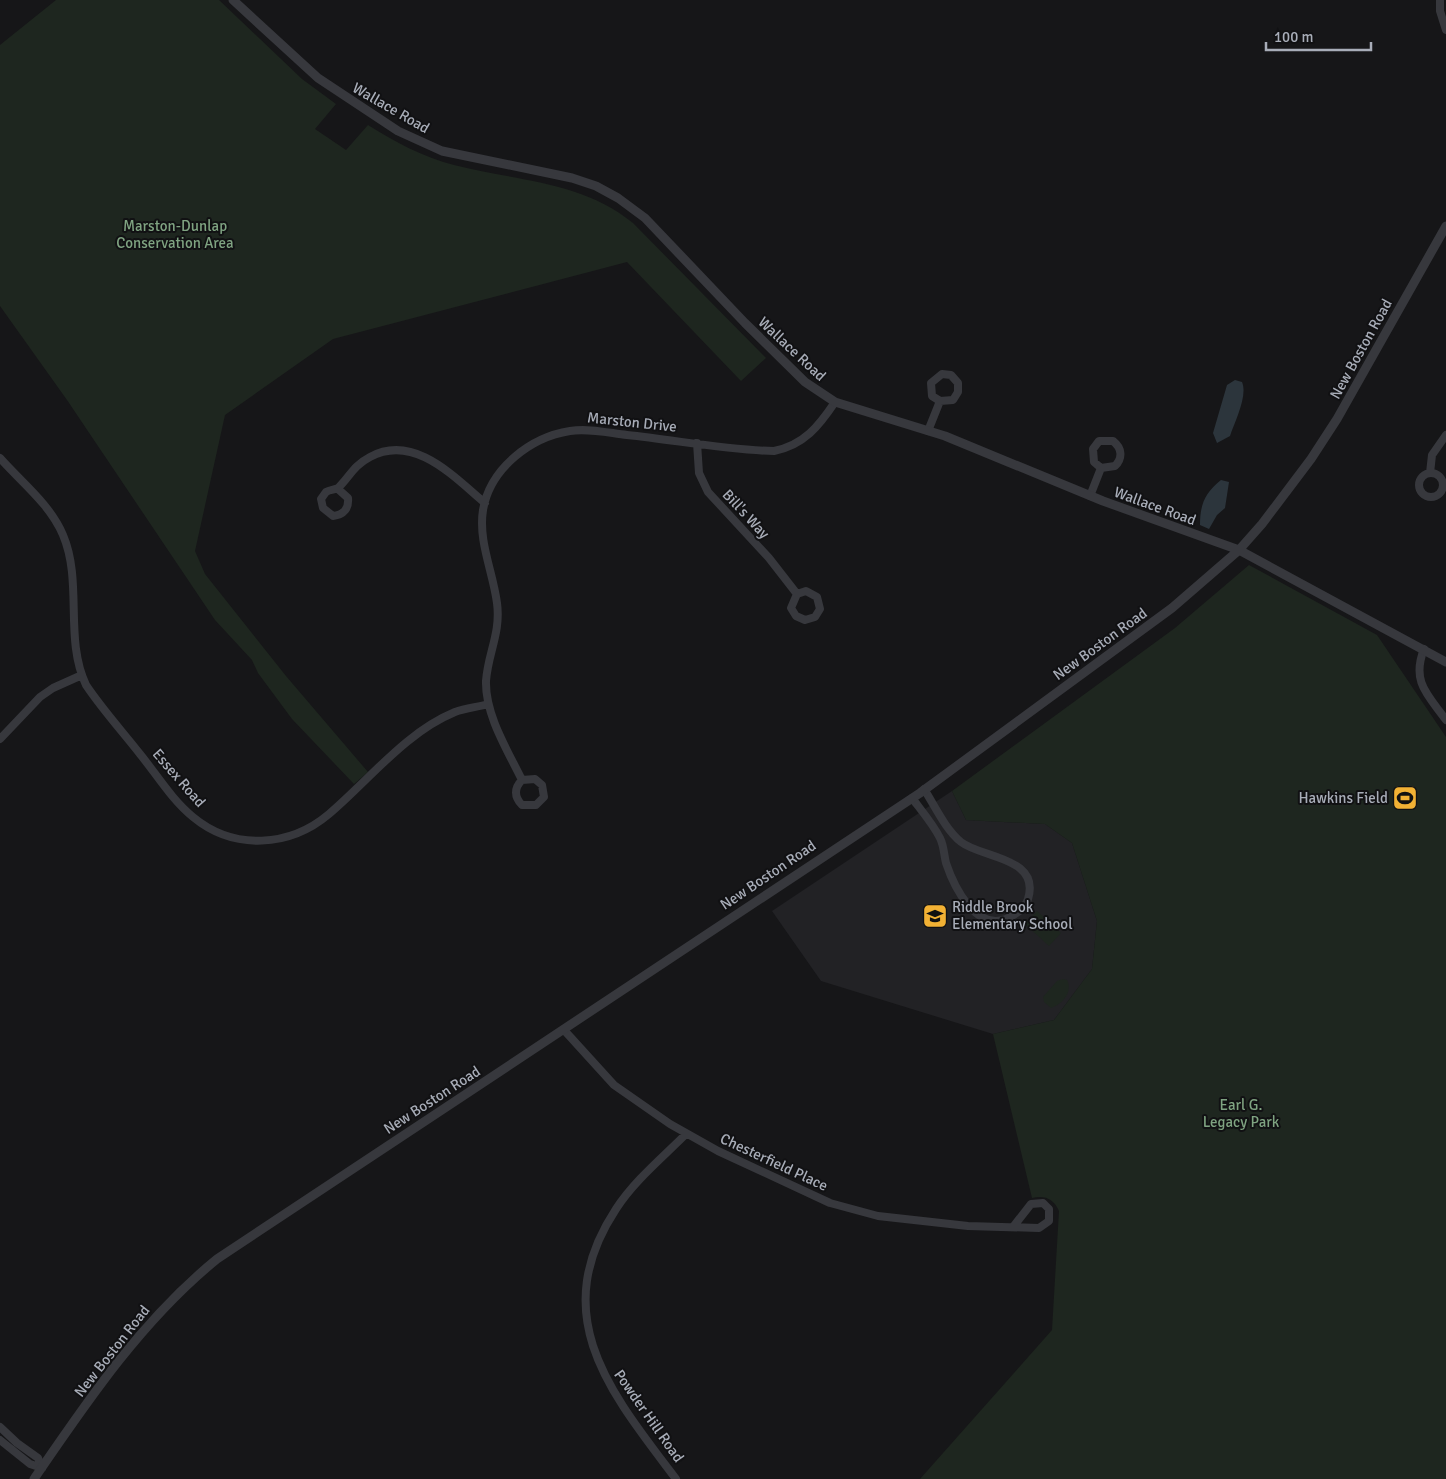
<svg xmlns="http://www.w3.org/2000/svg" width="1446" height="1479" viewBox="0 0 1446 1479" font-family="Signika,sans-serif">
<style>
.built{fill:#222225}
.green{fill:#1e261f}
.water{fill:#2c353c}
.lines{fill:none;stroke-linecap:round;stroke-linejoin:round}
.minor{stroke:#37383d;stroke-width:8}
.tertiary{stroke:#37383d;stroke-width:9}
.labels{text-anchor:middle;stroke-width:4;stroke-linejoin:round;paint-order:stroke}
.street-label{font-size:15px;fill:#a8adb8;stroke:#111113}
.park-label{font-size:15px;fill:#7fa381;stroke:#111113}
.poi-label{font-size:15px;fill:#a8adb8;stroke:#111113;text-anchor:end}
</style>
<rect width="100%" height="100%" fill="#161618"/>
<!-- built -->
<path class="built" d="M952,791L966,820L1045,824L1072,843L1097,921L1092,969L1054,1020L993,1034L821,981L772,911Z"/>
<!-- green -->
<path class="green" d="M56,0H219L302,79L336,104L315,129L346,150L368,125C395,142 423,157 454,165C516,181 582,181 633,223L766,358L741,381L627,262L333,339L225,415L195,551L205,574L286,676L368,772L354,784L292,719L258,673L252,660L215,620L67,400L0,306V45Z
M1249,565L1377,635L1446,737V1479H920L1052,1330L1059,1211C1054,1199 1045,1195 1032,1198L993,1034L1054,1020L1092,969L1097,921L1072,843L1045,824L966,820L952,791L1175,628Z
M1037,911L1061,933L1049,946L1025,924Z
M1063,979L1067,980C1073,992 1063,1004 1051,1008L1044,1002L1043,997L1057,981Z"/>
<!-- water -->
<path class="water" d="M1235,380L1242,382C1248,396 1235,421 1230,436L1217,443L1213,433L1227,385Z
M1221,480L1229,482L1225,508L1217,515L1209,529L1200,525C1200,504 1205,493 1221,480Z"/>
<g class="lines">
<!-- minor -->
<path class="minor" d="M1440,0V11L1446,30
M928,431L940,401L932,396L931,383L942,374L951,375L958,383V392L953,400L940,401
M697,443L699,473L708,492L769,558L797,594L791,608L796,616L805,620L815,617L820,609L817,597L806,591L797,594
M0,458C21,482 50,504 63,535C83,582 64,639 86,685C102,709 122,731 140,754C157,775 172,800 193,817C234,851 290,847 329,814C369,780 406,732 455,712C466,708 478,707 488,704
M1430,473L1432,455L1446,435
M1419 485a12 12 0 1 1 24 0a12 12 0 1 1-24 0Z
M338,489L348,498C349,508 344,515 333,516L323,508L321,499L326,492C330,489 337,490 339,487C351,475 353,466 370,457C414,433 454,477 485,503
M1090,496L1101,468L1115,466C1123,458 1122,448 1113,441H1099L1093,449L1094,462L1101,468
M1424,649C1411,682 1428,695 1446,720
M0,739L40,697L53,688L82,675
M522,780L535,779L542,785L544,797L536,805H522C514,797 514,788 522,780C508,751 485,715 486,681C488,653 501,633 497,603C493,572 478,541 483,510C490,468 531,437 570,431C589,428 609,433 627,435C676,440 725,450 774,451C804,445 819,426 835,402
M912,798C921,810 933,824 940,838C944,846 944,855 946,863C954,887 976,931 1006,919C1015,915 1025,909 1028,899C1041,857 981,858 961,842C945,829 935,806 924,789
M564,1030L614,1085L670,1124L718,1151L830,1203L878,1216L968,1226L1039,1228L1049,1221V1209L1043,1203L1031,1204L1013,1227
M0,1427L17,1443L38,1458L42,1468
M0,1440L30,1464L42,1468
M676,1479C612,1394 545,1317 616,1209C634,1181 662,1158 686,1134"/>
<!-- tertiary -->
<path class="tertiary" d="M233,0L318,78L398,131L442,151L572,178L596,186L618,198L645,218L745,323L805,382L835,402L945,436L1103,501L1239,550L1446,662
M34,1479C88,1400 142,1320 217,1259L920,793L1172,608L1239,550L1262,524L1311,459L1337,419L1446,226"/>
</g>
<!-- icons -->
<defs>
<symbol id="stadium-square" viewBox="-11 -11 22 22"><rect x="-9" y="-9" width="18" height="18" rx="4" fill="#f2b134" stroke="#111113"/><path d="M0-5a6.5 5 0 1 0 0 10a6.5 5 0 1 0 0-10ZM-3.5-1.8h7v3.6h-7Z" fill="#111"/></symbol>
<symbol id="school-square" viewBox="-11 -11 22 22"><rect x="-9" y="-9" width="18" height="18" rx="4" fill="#f2b134" stroke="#111113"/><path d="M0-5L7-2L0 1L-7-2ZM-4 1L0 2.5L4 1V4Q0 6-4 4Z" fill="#111"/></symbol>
</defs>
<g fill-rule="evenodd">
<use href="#stadium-square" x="1391" y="784" width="28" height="28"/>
<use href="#school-square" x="921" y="902" width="28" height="28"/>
</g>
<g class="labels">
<!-- street labels -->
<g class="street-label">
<text transform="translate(391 108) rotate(30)" y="5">Wallace Road</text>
<text transform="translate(792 349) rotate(43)" y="5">Wallace Road</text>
<text transform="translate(1361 349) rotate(-61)" y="5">New Boston Road</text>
<text transform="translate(632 422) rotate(6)" y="5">Marston Drive</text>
<text transform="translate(1155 506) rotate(20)" y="5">Wallace Road</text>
<text transform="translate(746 514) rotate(47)" y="5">Bill's Way</text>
<text transform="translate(1100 644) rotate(-36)" y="5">New Boston Road</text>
<text transform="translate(179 778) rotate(49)" y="5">Essex Road</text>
<text transform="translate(768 875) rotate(-34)" y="5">New Boston Road</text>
<text transform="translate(432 1100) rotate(-33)" y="5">New Boston Road</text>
<text transform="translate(774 1162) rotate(25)" y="5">Chesterfield Place</text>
<text transform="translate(112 1351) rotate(-52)" y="5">New Boston Road</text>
<text transform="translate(649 1416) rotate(55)" y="5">Powder Hill Road</text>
</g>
<!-- park labels -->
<g class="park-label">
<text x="175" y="231">Marston-Dunlap<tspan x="175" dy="17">Conservation Area</tspan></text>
<text x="1241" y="1110">Earl G.<tspan x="1241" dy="17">Legacy Park</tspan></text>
</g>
<!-- poi labels -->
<g class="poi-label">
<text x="1388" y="803">Hawkins Field</text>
<text x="952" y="912" text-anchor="start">Riddle Brook<tspan x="952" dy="17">Elementary School</tspan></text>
</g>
</g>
<!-- scale -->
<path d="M1266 42v8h105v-8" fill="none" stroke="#a8adb8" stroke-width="2.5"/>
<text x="1274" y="42" font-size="15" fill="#a8adb8" stroke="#111113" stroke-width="4" paint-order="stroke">100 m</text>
</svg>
